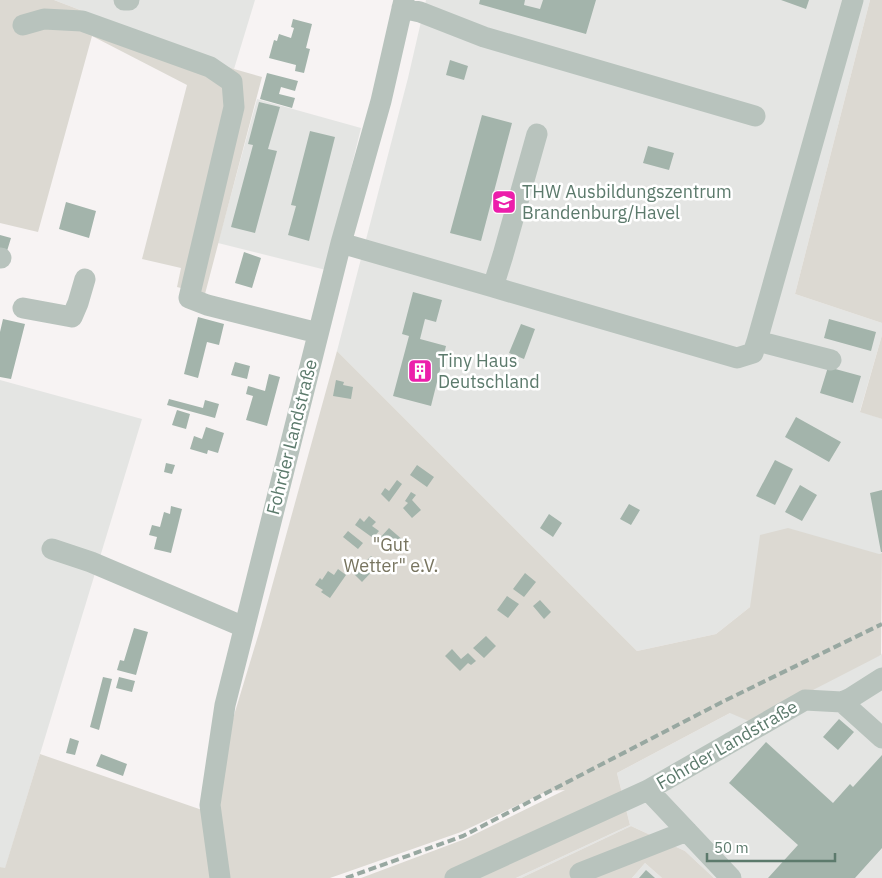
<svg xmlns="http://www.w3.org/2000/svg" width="882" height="878" viewBox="0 0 882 878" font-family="'IBM Plex Sans',sans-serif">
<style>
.built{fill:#e4e5e3}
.green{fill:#dcd9d2}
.building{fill:#a3b4ab}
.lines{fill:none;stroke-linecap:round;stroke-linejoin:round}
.minor{stroke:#b8c3bd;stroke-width:21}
.rail{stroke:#98a8a1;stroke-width:4;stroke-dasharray:8 4;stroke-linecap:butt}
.labels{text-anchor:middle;stroke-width:5;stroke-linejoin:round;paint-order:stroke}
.poi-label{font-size:18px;fill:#5c7a6c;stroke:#fff;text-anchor:start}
.street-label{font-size:18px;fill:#5c7a6c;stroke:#fff}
.park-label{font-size:18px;fill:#77745f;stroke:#fff}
</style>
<rect width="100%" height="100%" fill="#f7f3f3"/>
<!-- built -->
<path class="built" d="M54,0H255L234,69Z
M426,0H870L795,294L882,323V335L860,411L882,419V553L750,607L716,634L637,651L337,351L408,78Z
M257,99L361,128L326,270L218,243Z
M0,380L142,419L5,869L0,867Z
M882,653V878H714L685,851L631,826L521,878H516L630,825L617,773L730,713L881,655Z
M645,863L662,878H632Z"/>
<!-- green -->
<path class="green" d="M0,0H54L234,69L262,77L205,294L177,287L181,268L142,259L187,85L92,36L38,232L0,223Z
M870,0H882V323L795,294Z
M882,335V419L860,412Z
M337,351L637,651L716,634L750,607L760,535L788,528L879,554L882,553L881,655L751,722L730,713L617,773L630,825L516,878H361L465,839L565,790L548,791L461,832L330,878H0V867L5,868L40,754L205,811L261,626Z
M631,826L685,851L714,878H662L645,863L632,878H521Z"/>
<!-- building -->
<path class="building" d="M480,0H525L524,5L540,9L543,0H596L586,34L479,4Z
M781,0H809L806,9Z
M293,19L312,24L306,48L310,49L304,73L295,71L296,65L269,58L274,40L277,41L279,34L291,38L294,28L291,27Z
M450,60L468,66L464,80L446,75Z
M267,73L298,81L295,91L281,87L279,94L295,98L292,108L260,99Z
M259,102L280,107L268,149L277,151L255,233L231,227L253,145L248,144Z
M482,115L512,123L481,241L450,233Z
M310,131L335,137L309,241L288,235L296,206L291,205Z
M648,146L674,153L669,170L643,163Z
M66,202L96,211L89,238L59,229Z
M0,235L11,238L7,251L0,249Z
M244,252L261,258L252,288L235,283Z
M413,292L442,300L436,322L425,319L420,339L446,346L431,406L393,396L409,336L402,334Z
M198,317L224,324L219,345L207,342L198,378L184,374Z
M3,319L25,324L11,379L0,377V332Z
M829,319L876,332L871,351L824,338Z
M521,324L535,329L524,359L509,353Z
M235,362L250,366L247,379L231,375Z
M828,367L861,376L853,403L820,393Z
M269,374L280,377L267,426L246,420L253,396L246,394L248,386L265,391Z
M336,380L344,382L343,385L353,387L351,399L333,396Z
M169,399L203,408L205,400L219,404L215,418L167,405Z
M177,410L190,414L186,429L172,425Z
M796,417L841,442L829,462L785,437Z
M206,427L224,433L218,453L208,450L207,454L190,449L194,436L202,439Z
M775,460L793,469L775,505L756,496Z
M166,463L175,465L172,474L164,472Z
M417,465L434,477L427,487L410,475Z
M397,480L402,484L389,502L381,494L385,488L389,491Z
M800,485L817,495L802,521L785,512Z
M882,490V552H881L870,493Z
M411,492L416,495L412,500L421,510L412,518L403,508L408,503L405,501Z
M629,504L640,510L631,525L620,519Z
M171,506L182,509L171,553L154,549L157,537L149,535L152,525L160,527L164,512L170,514Z
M549,514L562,523L553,537L540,528Z
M369,516L376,522L372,526L379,531L373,538L355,525L360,518L364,522Z
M389,528L404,541L394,553L379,539Z
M348,531L363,543L358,549L343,537Z
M371,556L379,564L362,582L354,574Z
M338,569L346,575L330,598L321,592L323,590L315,585L320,578L322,580L328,571L334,575Z
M525,573L536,582L524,597L513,589Z
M507,596L519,604L508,618L497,610Z
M540,600L551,612L544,619L533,606Z
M134,628L148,632L136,675L117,670L120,660L124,661Z
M486,636L496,646L484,658L473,648Z
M452,649L461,659L468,653L476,661L471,665L468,663L460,671L445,656Z
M103,677L112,679L99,730L90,727Z
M119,677L135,681L132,692L116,688Z
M839,719L854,732L838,750L823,737Z
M70,738L79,741L75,755L66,753Z
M766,742L833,803L850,784L853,787L882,755V848L855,878H768L798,845L729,783Z
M101,754L127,764L123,776L96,766Z
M646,870L655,878H639Z"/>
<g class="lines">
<!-- minor -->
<path class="minor" d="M124,0H129
M402,8L420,12L484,37L755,116
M23,25L44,19L82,21L210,67L232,82L234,107L189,298L207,305L318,333
M341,243L493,287L503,255L537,134
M0,258H1
M493,287L737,358L753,353L757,341L853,0
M23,308L72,317L78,303L85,279
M757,341L831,360
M52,549L91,562L244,627
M842,702L849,699L882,678
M648,790L731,878
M580,873L687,831
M220,878L210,805L225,705L341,243L381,101L404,0
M455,878L648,790L805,700L842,702L882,738"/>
<!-- rail -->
<path class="rail" d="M346,878L463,836L724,701L882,624"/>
</g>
<!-- icons -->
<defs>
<symbol id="university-square" viewBox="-11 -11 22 22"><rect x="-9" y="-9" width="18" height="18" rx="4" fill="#ec1eab" stroke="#fff"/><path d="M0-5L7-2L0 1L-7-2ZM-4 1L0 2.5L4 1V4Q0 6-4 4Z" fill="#fff"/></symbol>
<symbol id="building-square" viewBox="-11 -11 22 22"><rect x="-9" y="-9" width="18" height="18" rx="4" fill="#ec1eab" stroke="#fff"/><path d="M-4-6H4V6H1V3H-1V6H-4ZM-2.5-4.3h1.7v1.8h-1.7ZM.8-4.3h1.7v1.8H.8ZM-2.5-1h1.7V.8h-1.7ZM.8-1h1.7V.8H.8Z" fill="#fff"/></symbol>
</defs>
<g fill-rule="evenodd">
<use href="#university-square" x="490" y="188" width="28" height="28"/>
<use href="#building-square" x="406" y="357" width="28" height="28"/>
</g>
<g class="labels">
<!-- poi labels -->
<g class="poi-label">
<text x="522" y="198">THW Ausbildungszentrum<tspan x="522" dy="21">Brandenburg/Havel</tspan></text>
<text x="438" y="367">Tiny Haus<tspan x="438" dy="21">Deutschland</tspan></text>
</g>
<!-- street labels -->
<g class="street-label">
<text transform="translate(292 437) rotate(-76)" y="6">Fohrder Landstraße</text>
<text transform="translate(727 745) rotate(-30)" y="6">Fohrder Landstraße</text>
</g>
<!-- park labels -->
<g class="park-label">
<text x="391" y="551">"Gut<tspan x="391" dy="21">Wetter" e.V.</tspan></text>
</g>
</g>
<!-- scale -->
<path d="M707 853v8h128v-8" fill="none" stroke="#5c7a6c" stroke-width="2.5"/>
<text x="714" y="853" font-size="15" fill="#5c7a6c" stroke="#ffffff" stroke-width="4" paint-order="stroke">50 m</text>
</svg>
